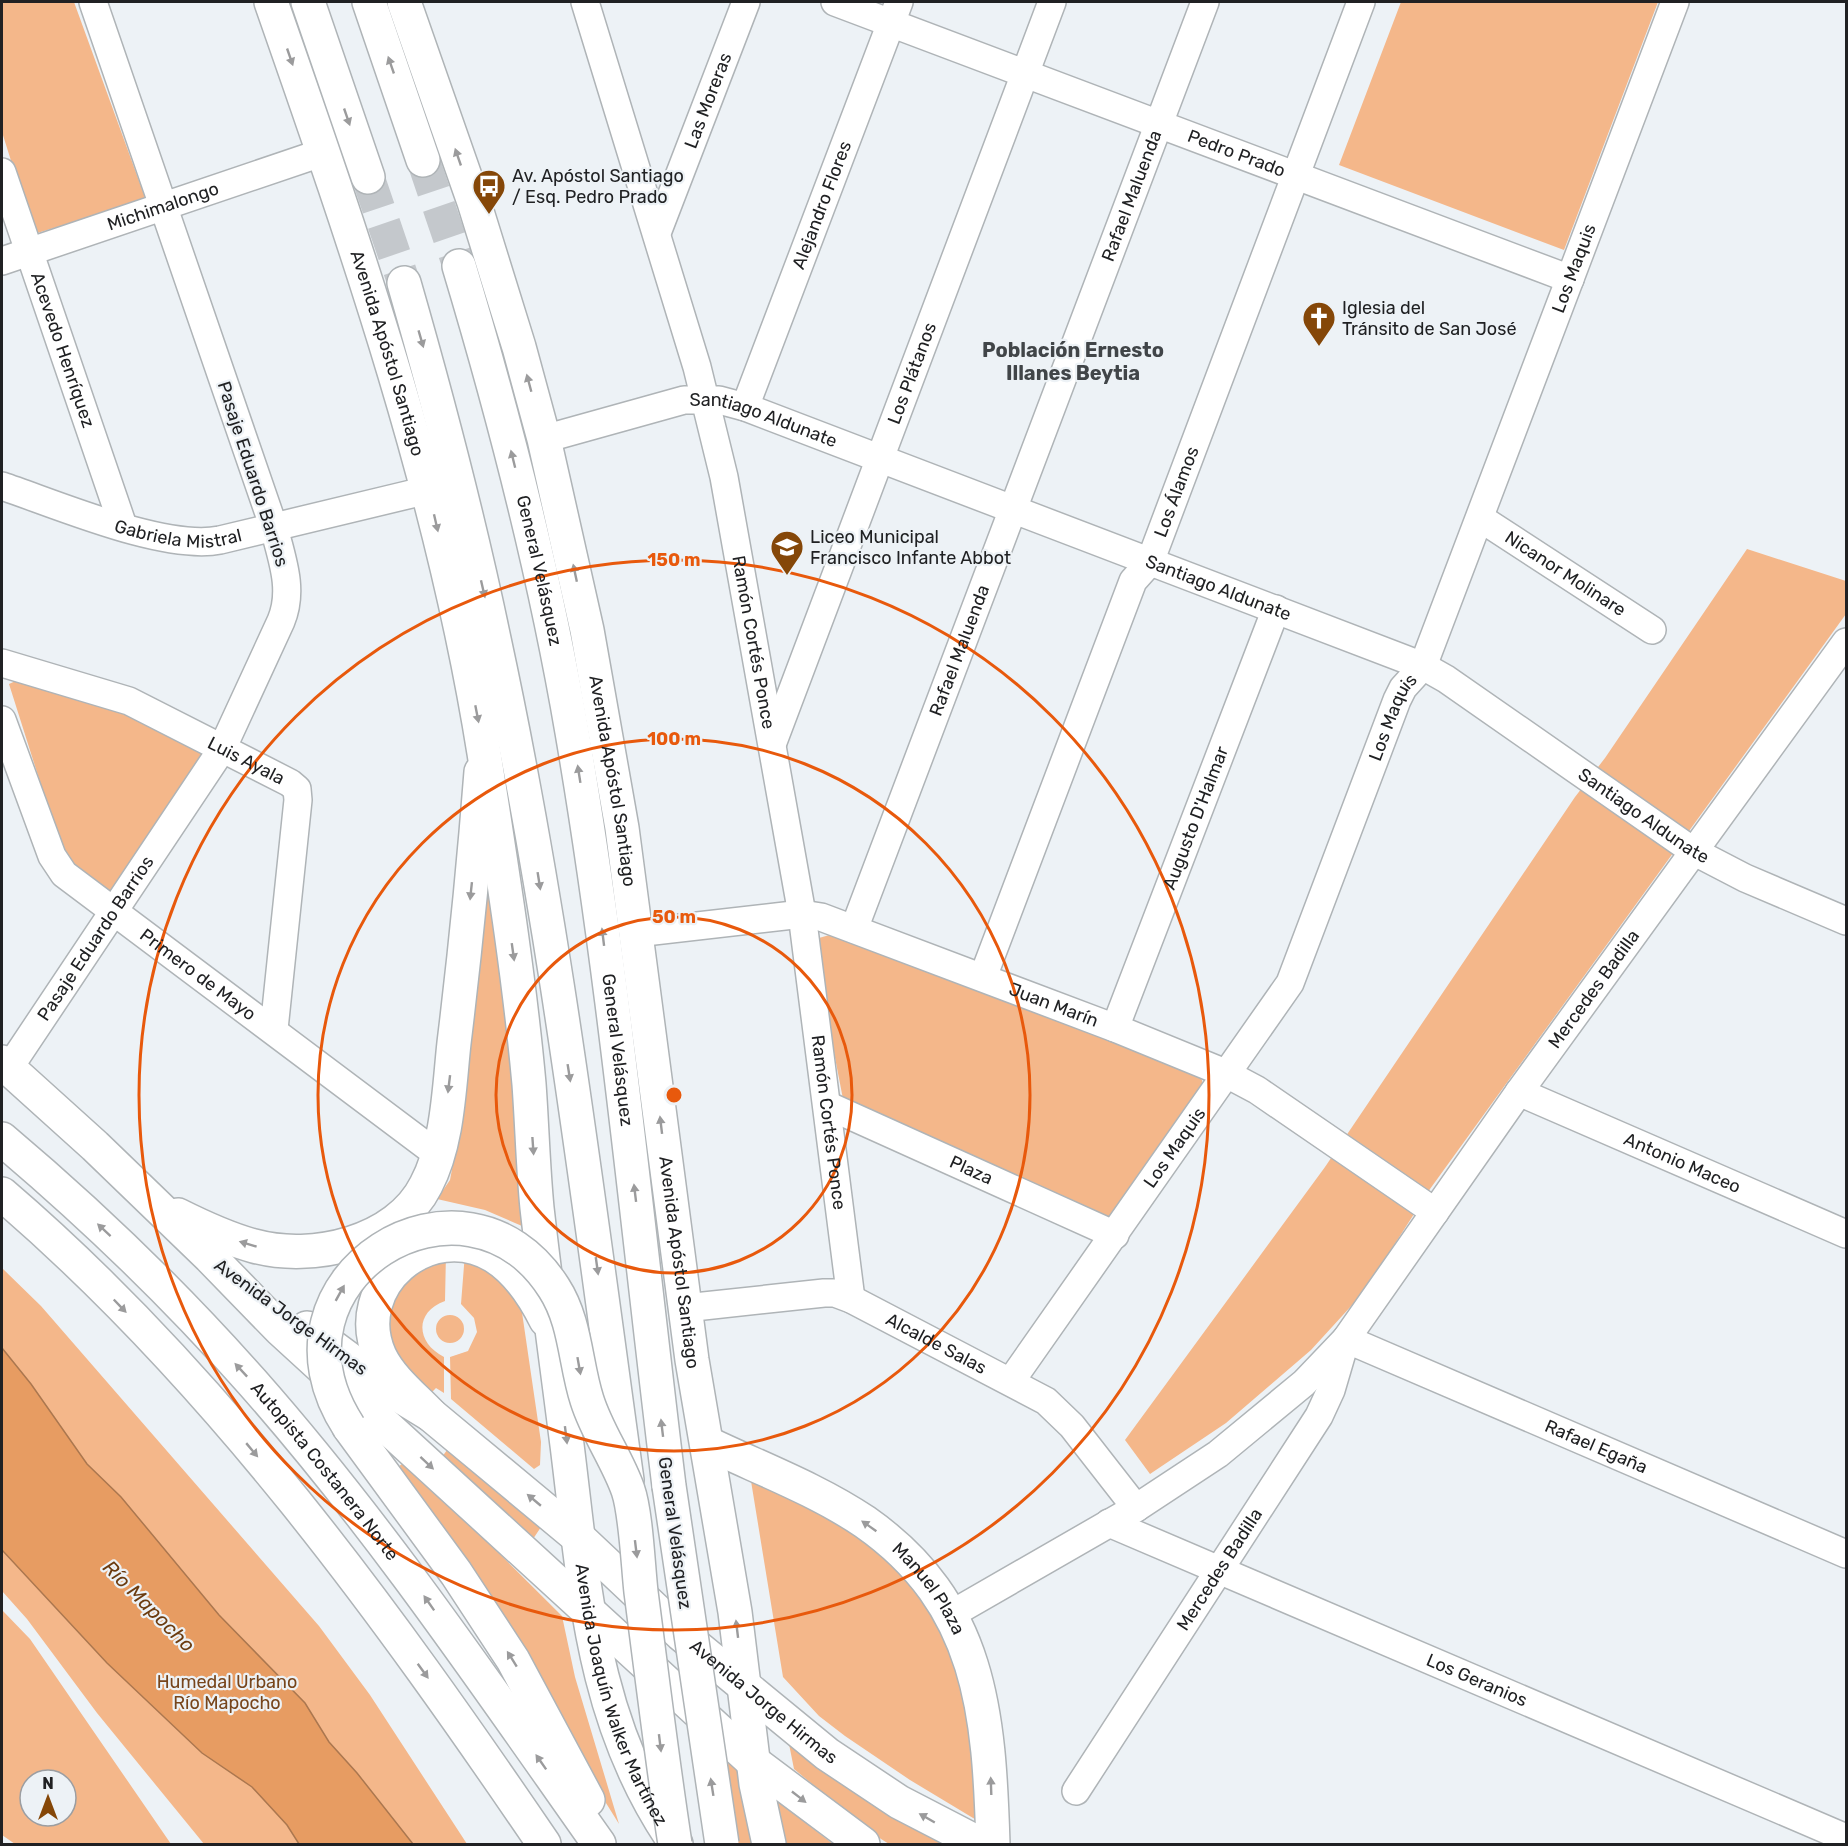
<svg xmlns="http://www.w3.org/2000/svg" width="1848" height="1846" viewBox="0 0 1848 1846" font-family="Rubik,sans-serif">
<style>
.green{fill:#f4b78a;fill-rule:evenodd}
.water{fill:#e79c62;stroke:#ab774f;stroke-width:1.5}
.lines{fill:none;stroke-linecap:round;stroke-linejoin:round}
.motorway-tunnel{stroke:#c4c8cc;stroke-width:33;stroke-dasharray:33 16;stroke-linecap:butt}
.minor-casing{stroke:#afb4b7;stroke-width:30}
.tertiary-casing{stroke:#afb4b7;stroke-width:36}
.secondary-casing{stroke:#afb4b7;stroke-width:36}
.motorway-casing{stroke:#afb4b7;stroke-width:36}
.minor{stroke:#fff;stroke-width:27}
.tertiary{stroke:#fff;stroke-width:33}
.secondary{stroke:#fff;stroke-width:33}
.motorway{stroke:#fff;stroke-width:33}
.motorway-bridge-casing{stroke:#afb4b7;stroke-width:36;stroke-linecap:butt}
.motorway-bridge{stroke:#fff;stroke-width:33}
.oneway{fill:#9b9b9c}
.ring{fill:none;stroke:#e8590c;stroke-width:3}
.labels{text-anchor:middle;stroke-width:4.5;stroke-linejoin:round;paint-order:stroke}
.street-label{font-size:18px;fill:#202123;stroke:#edf2f6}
.poi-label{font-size:18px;fill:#202123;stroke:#edf2f6;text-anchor:start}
.park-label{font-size:18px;fill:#77451b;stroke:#edf2f6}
.neighbourhood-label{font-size:20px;font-weight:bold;fill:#414548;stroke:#edf2f6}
.water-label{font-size:20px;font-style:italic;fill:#6b3b0f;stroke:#edf2f6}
.centre{fill:#e8590c;stroke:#edf2f6;stroke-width:3}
.ring-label{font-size:18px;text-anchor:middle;font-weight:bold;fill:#e8590c;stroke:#edf2f6;stroke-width:4.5;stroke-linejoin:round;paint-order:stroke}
</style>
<rect width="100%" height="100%" fill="#edf2f6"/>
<!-- green -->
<path class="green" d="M2,2H74L146,200L34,234L2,132Z
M1401,2H1658L1564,250L1339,165Z
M1747,549L1846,581V614L1430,1189L1364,1292L1311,1350L1226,1423L1150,1474L1125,1440L1325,1167L1575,797L1605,758Z
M20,679L109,704L204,753L110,896L67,867L9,684Z
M486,866L519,1101L522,1226L485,1210L437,1199L450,1180L460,1126Z
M833,934L1193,1071L1202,1080L1203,1087L1110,1218L843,1099L815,954L819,938Z
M446,1253L445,1301C414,1312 416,1343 444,1357V1393L436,1388L431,1393L404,1369L388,1341L394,1287Z
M465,1253L519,1292L541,1442L540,1465L534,1469L451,1399L450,1357L468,1351L477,1332L474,1318L461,1304Z
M2,1268L41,1306L319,1626L370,1695L467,1844H204L97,1713L27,1619L2,1591Z
M436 1329a14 14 0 1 1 28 0a14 14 0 1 1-28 0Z
M450,1446L543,1524L533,1539L439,1461Z
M406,1461L562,1616L575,1677L619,1824L398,1467Z
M751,1481L806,1503L895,1561L931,1609L967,1686L983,1824L910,1780L845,1736L819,1716L783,1677Z
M2,1610L30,1639L171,1844H15L2,1835ZM30,1780H66V1816H30Z
M788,1739L866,1799L943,1844H889L870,1832L794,1769Z
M721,1752L739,1769L759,1844H735Z
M772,1797L833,1844H786Z"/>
<!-- water -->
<path class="water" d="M2,1348L31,1384L87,1464L121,1497L219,1615L305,1703L329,1742L357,1773L413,1844H299L287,1825L252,1787L202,1753L107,1663L2,1550Z"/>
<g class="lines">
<!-- motorway-tunnel -->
<path class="motorway-tunnel" d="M423,160L459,266
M368,177L404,283"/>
<defs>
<g id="minor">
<path id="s1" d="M585,2L697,367L724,477L802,914L851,1299"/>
<path id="s2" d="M835,2L1570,279"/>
<path id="s3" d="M2,172L123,526"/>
<path id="s4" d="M657,233L746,2"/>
<path id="s5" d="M2,261L324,152"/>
<path id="s6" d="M745,407L899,2"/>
<path id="s7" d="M544,439L684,400H719L745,407L1423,666L1446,679L1693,851L1745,878L1846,921"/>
<path id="s8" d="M2,486C58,505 165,551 220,540L428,490"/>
<path id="s9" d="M1480,518L1652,630"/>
<path id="s10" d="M2,663L129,701L290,783L297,789L298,800L274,1029"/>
<path id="s11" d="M2,720L52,856L64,874L437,1154"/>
<path id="s12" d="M773,742L1052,2"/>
<path id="s13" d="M854,929L1205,2"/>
<path id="s14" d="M636,933L802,914L821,917L1115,1028L1225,1073L1257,1090L1435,1212"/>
<path id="s15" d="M983,977L1133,581L1150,562L1361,2"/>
<path id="s16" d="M1115,1028L1276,609"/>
<path id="s17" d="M9,1068L222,749L281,621C294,590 282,559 274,528L93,2"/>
<path id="s18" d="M1519,1092L1846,1234"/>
<path id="s19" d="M829,1106L1115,1235"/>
<path id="s20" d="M685,1308L824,1293H835L851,1299L1046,1401L1072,1426L1136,1508"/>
<path id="s21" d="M1011,1381L1290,983L1397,700L1403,688L1423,666L1675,2"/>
<path id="s22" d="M1109,1523L1846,1838"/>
<path id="s23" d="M950,1615L1136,1508L1218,1454L1304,1383L1346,1339L1519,1092L1846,642"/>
<path id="s24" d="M1076,1791L1319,1416L1331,1390L1346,1339L1846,1554"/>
</g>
<g id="tertiary">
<path d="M2,1062L95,1146L210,1257L280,1329L752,1761L863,1844"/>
<path d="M178,1215C202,1227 228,1239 254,1246C312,1262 397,1243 426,1185C448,1143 449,1089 454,1043C465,953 474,863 481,772"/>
<path id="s25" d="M307,1328L395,1393L431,1415L579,1538L681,1634L827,1754L899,1802L980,1844"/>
<path id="s26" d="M707,1443C759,1468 816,1489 865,1522C982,1604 989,1714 993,1844"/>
</g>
<g id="secondary">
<path id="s27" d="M271,2C357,248 443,495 484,753C501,863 519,974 529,1084C532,1125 533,1167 537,1208C546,1287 557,1366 567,1445C585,1588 591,1722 676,1844"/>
<path id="s28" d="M404,2L474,202L519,347L544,439L587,630L622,828L692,1360L735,1612L756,1784L769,1844"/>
<path d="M431,1415C414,1397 391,1379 380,1356C348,1286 429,1217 494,1256C518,1271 534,1296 546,1320"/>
</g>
<g id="motorway">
<path d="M308,2L368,177"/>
<path d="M369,2L423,160"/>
<path id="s29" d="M459,266C505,419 545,574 572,732C615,982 638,1235 669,1486"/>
<path d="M404,283C438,401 469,519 494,639C554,917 588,1200 627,1480"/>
<path id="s30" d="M2,1139C91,1214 175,1295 252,1382C380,1527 488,1687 599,1844"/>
<path d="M2,1194C217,1378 386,1612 544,1844"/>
<path d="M349,1427L456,1573L513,1660L588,1800"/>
</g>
</defs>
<!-- minor casing -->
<use href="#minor" class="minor-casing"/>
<!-- tertiary casing -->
<use href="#tertiary" class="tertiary-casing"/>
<!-- secondary casing -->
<use href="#secondary" class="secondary-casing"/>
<!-- motorway casing -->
<use href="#motorway" class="motorway-casing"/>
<!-- minor -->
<use href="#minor" class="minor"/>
<!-- tertiary -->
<use href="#tertiary" class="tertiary"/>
<!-- secondary -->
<use href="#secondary" class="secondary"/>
<!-- motorway -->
<use href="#motorway" class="motorway"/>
<defs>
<path id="motorway-bridge" d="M349,1427C252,1278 465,1148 554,1288C576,1322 575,1363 587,1400C597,1432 617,1459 628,1490C636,1513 638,1565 641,1592C652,1676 662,1760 675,1844
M669,1486L722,1844"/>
</defs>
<!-- motorway-bridge casing -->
<use href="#motorway-bridge" class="motorway-bridge-casing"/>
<!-- motorway-bridge -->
<use href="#motorway-bridge" class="motorway-bridge"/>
</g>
<!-- one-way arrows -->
<defs><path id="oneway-solid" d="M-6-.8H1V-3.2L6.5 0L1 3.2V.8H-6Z" transform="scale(1.5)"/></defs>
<g class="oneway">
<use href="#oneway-solid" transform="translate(290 57) rotate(71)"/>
<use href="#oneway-solid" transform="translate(391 65) rotate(-109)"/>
<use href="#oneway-solid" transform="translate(347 117) rotate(71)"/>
<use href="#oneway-solid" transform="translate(458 157) rotate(-109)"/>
<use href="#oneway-solid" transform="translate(421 339) rotate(74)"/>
<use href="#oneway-solid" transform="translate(529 383) rotate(-105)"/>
<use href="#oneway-solid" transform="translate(513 459) rotate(-104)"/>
<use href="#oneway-solid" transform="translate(436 523) rotate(77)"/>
<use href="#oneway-solid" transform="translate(575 573) rotate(-102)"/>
<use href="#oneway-solid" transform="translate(483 589) rotate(77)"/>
<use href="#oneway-solid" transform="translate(477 714) rotate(79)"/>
<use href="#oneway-solid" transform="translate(579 774) rotate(-99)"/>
<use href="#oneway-solid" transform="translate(539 881) rotate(81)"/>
<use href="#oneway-solid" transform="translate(471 891) rotate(96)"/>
<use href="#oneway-solid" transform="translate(603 937) rotate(-97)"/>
<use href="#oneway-solid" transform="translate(513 952) rotate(82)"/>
<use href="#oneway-solid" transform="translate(569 1073) rotate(81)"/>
<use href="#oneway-solid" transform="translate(449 1084) rotate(97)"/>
<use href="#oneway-solid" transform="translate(661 1125) rotate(-97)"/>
<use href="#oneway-solid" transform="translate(533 1146) rotate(86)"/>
<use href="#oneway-solid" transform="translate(635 1193) rotate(-97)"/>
<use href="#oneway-solid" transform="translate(104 1230) rotate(-137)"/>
<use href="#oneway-solid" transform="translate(248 1244) rotate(-163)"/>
<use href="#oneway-solid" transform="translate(597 1266) rotate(82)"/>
<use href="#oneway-solid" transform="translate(340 1293) rotate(-61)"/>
<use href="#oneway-solid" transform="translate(120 1306) rotate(46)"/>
<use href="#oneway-solid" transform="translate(579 1366) rotate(80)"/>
<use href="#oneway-solid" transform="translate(241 1370) rotate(-133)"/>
<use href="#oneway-solid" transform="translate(662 1428) rotate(-97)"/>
<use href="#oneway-solid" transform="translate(566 1435) rotate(83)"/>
<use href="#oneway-solid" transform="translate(252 1450) rotate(50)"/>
<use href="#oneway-solid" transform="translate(427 1463) rotate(43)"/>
<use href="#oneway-solid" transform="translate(534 1500) rotate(-140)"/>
<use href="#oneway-solid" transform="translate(869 1526) rotate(-145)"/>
<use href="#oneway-solid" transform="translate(636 1549) rotate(83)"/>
<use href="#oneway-solid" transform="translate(429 1603) rotate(-125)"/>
<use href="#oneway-solid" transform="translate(737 1629) rotate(-97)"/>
<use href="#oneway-solid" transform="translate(512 1659) rotate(-122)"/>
<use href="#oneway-solid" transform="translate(423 1671) rotate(54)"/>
<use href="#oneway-solid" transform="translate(660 1743) rotate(83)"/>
<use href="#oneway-solid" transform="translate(541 1762) rotate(-125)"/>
<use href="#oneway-solid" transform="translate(991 1786) rotate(-92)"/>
<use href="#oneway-solid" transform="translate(712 1787) rotate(-99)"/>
<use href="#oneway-solid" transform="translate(799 1797) rotate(38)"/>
<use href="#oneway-solid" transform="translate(927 1818) rotate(-150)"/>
</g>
<!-- distance rings -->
<g class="ring">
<circle cx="674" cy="1095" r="178"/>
<circle cx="674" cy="1095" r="356"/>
<circle cx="674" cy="1095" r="535"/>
</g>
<!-- icons -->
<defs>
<symbol id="bus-pin" viewBox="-11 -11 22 30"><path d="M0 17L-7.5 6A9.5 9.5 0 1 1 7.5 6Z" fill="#854708" stroke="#edf2f6"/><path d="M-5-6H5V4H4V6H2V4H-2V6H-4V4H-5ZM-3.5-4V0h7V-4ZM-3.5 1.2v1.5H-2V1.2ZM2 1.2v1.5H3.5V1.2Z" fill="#fff"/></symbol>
<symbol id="church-pin" viewBox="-11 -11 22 30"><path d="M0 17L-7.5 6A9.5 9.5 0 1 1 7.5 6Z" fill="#854708" stroke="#edf2f6"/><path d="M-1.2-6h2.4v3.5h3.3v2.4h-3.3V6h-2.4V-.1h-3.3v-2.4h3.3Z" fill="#fff"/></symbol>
<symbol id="school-pin" viewBox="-11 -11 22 30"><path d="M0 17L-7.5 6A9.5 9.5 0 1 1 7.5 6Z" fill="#854708" stroke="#edf2f6"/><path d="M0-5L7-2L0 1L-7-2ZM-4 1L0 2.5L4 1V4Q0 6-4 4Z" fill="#fff"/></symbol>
</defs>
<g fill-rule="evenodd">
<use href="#bus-pin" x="470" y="167" width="38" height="52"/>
<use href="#church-pin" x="1300" y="299" width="38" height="52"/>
<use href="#school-pin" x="768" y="528" width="38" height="52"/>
</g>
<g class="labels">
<!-- street labels -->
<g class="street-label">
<text dy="6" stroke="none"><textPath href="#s4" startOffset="142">Las Moreras</textPath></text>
<text dy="6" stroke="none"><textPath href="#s2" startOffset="429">Pedro Prado</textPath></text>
<text dy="6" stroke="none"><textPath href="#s13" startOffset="784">Rafael Maluenda</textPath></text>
<text dy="6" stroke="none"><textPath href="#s6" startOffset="216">Alejandro Flores</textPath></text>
<text dy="6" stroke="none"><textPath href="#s5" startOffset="170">Michimalongo</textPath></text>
<text dy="6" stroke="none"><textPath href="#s21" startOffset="1257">Los Maquis</textPath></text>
<text dy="6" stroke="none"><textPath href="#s3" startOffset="188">Acevedo Henríquez</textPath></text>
<text dy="6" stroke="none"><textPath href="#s27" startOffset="370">Avenida Apóstol Santiago</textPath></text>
<text dy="6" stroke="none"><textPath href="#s12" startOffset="394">Los Plátanos</textPath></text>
<text dy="6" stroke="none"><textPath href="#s7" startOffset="228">Santiago Aldunate</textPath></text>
<text transform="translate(253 474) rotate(72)" y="6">Pasaje Eduardo Barrios</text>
<text dy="6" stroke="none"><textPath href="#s15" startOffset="524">Los Álamos</textPath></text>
<text dy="6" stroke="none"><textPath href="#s8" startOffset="184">Gabriela Mistral</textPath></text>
<text dy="6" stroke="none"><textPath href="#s29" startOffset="315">General Velásquez</textPath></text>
<text dy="6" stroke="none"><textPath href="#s9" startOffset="102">Nicanor Molinare</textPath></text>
<text dy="6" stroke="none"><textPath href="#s7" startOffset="714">Santiago Aldunate</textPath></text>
<text dy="6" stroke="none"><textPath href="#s1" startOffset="663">Ramón Cortés Ponce</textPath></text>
<text dy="6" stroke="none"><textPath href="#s13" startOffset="298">Rafael Maluenda</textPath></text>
<text dy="6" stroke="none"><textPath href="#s21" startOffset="771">Los Maquis</textPath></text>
<text dy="6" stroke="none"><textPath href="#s10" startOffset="264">Luis Ayala</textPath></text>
<text dy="6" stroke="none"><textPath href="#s28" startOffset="808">Avenida Apóstol Santiago</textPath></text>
<text dy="6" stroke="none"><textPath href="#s7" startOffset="1200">Santiago Aldunate</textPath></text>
<text dy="6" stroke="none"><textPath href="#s16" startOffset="225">Augusto D'Halmar</textPath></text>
<text dy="6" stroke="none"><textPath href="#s17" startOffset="156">Pasaje Eduardo Barrios</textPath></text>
<text dy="6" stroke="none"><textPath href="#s11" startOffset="334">Primero de Mayo</textPath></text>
<text dy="6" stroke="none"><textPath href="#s23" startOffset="914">Mercedes Badilla</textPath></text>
<text dy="6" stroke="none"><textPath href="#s14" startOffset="435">Juan Marín</textPath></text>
<text dy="6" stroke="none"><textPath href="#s29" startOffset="801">General Velásquez</textPath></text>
<text dy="6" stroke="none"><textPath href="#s1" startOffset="1149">Ramón Cortés Ponce</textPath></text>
<text dy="6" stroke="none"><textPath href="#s21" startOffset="285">Los Maquis</textPath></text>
<text dy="6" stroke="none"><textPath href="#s18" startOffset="178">Antonio Maceo</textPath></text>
<text dy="6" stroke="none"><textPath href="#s19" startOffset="156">Plaza</textPath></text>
<text dy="6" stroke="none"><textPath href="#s28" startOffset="1294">Avenida Apóstol Santiago</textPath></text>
<text transform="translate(291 1317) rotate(36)" y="6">Avenida Jorge Hirmas</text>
<text dy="6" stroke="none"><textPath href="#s20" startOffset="264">Alcalde Salas</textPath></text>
<text dy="6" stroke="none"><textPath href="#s24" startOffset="801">Rafael Egaña</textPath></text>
<text dy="6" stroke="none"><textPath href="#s30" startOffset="464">Autopista Costanera Norte</textPath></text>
<text transform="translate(675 1533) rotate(82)" y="6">General Velásquez</text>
<text dy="6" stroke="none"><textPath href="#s24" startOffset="264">Mercedes Badilla</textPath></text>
<text dy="6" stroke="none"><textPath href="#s26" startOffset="270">Manuel Plaza</textPath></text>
<text dy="6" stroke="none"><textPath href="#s22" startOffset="400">Los Geranios</textPath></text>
<text dy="6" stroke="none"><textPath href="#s27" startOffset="1736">Avenida Joaquín Walker Martínez</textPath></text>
<text dy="6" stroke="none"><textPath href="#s25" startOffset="591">Avenida Jorge Hirmas</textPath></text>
</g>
<!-- poi labels -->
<g class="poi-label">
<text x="512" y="182">Av. Apóstol Santiago<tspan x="512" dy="21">/ Esq. Pedro Prado</tspan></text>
<text x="1342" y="314">Iglesia del<tspan x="1342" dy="21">Tránsito de San José</tspan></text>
<text x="810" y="543">Liceo Municipal<tspan x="810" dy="21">Francisco Infante Abbot</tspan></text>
</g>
<!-- park labels -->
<g class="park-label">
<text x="227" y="1688">Humedal Urbano<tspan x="227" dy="21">Río Mapocho</tspan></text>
</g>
<!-- neighbourhood labels -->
<g class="neighbourhood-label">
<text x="1073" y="357">Población Ernesto<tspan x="1073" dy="23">Illanes Beytia</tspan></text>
</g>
<!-- water labels -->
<g class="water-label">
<text transform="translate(149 1606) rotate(45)" y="7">Río Mapocho</text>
</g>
</g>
<circle cx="674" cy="1095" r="9" class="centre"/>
<g class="ring-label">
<text x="674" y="566">150 m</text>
<text x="674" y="745">100 m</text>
<text x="674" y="923">50 m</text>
</g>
<!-- border -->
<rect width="1848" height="1846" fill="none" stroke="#202123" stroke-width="6"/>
<!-- north arrow -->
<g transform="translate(48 1798)"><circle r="28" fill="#edf2f6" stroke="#9b9ea2" stroke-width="1.5"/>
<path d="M0-4.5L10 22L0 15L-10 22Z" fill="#854708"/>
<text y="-9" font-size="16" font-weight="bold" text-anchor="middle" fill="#202123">N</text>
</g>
</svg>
